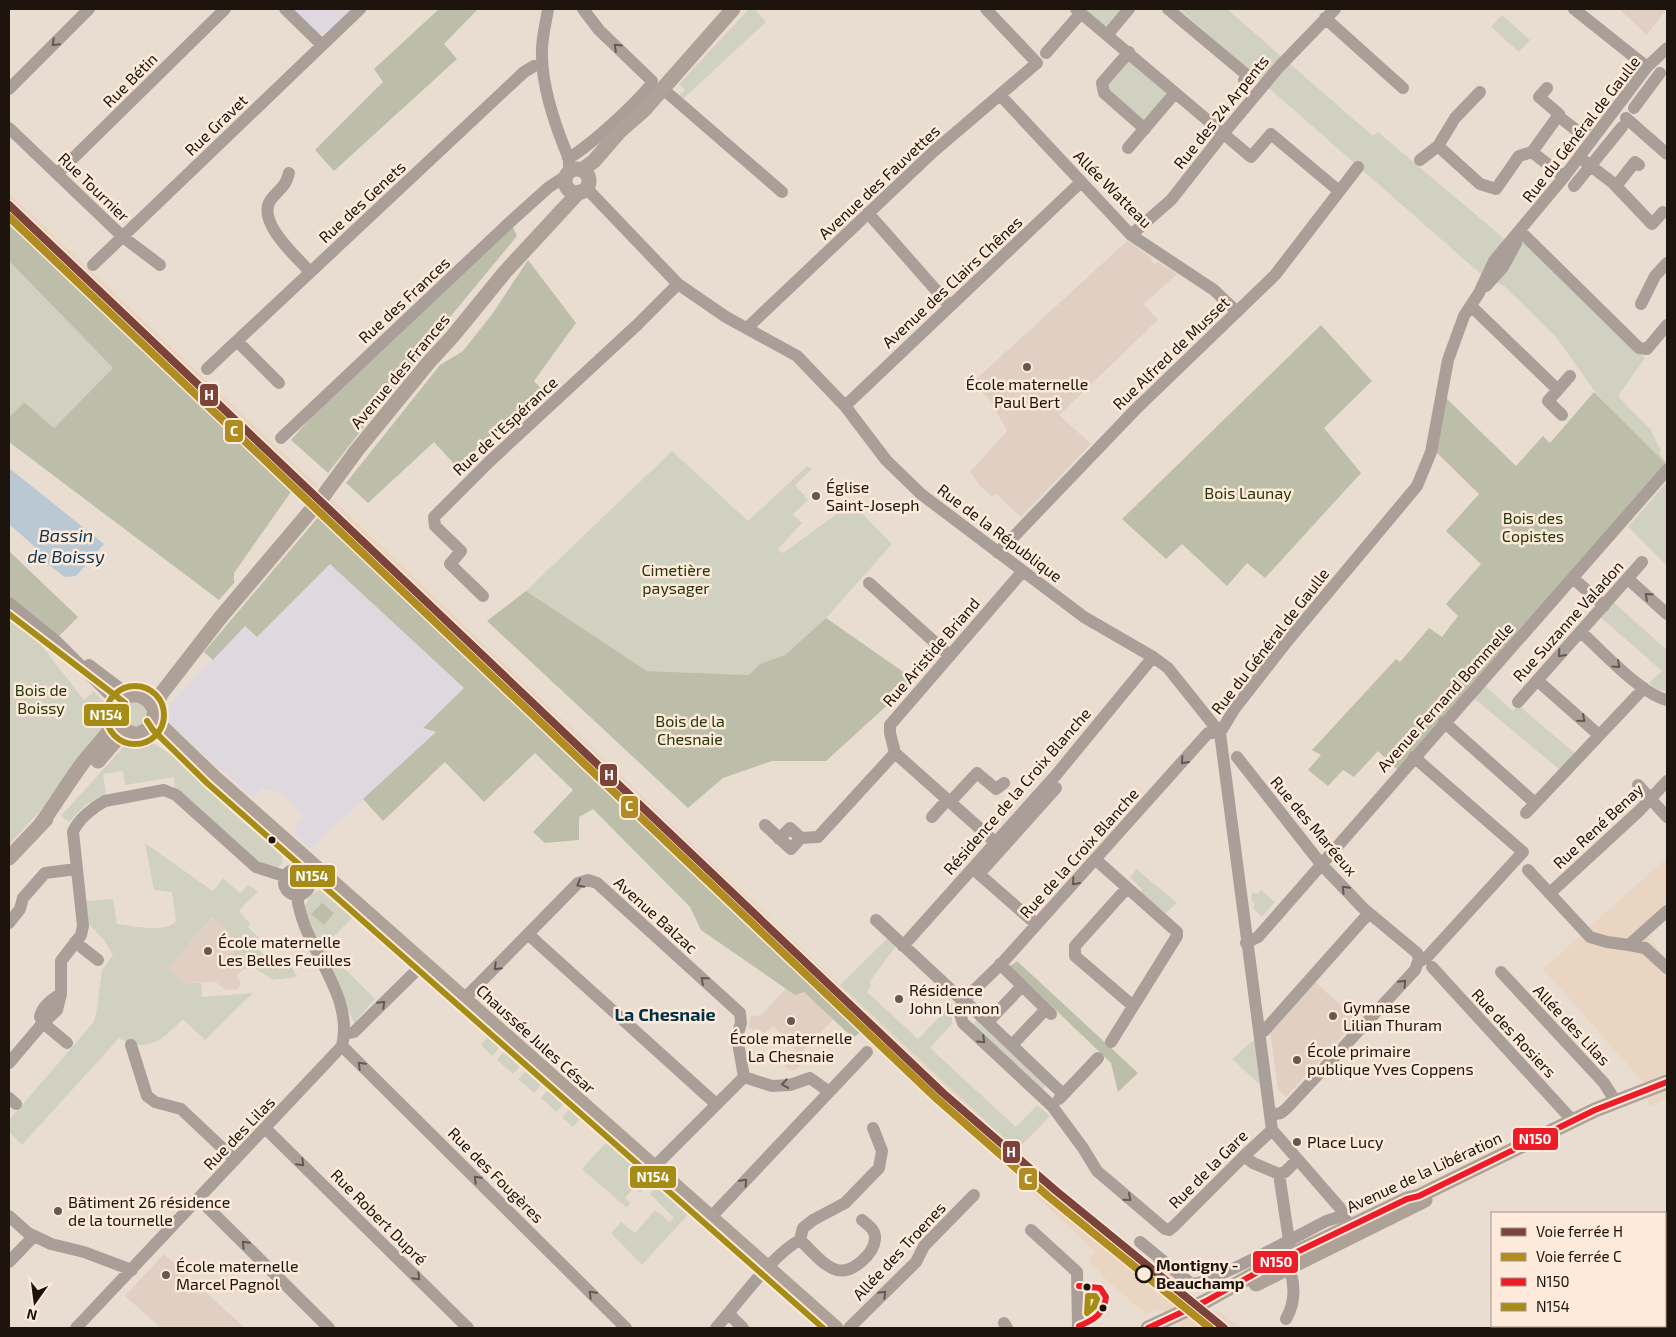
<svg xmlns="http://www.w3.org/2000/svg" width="1676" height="1337" viewBox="0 0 1676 1337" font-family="'Exo 2',sans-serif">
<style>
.built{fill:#ead5c2}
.industrial{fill:#dfd8df}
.education{fill:#e0cfc2}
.green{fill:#d1d1c2}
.forest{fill:#bcbeaa}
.water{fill:#bac8d4}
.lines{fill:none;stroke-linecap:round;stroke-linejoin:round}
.minor{stroke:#aa9e98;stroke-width:12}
.major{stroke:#aea197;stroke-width:15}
.bus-1-casing{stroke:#fdeada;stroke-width:10}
.bus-2-casing{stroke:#fdeada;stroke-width:10}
.bus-1{stroke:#ed1c29;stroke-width:6}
.bus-2{stroke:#a48c16;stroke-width:6}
.rail-1-casing{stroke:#fdeada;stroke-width:11}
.rail-2-casing{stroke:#fdeada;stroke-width:11}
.rail-1{stroke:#7b4339;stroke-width:8}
.rail-2{stroke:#b08c21;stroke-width:8}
.oneway{stroke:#635952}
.poi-dot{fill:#645a52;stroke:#fdeada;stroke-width:2}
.bus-dot{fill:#1c140d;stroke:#fdeada;stroke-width:2}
.stop-dot{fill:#fdeada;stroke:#1c140d;stroke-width:2.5}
.labels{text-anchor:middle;stroke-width:5;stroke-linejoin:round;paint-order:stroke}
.street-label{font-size:16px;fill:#1c140d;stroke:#fdeada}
.poi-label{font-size:16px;fill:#1c140d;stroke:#fdeada;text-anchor:start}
.park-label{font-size:16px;fill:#26380b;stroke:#fdeada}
.stop-label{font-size:16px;font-weight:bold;fill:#1c140d;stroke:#fdeada;text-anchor:start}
.water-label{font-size:18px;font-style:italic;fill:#0c3655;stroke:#fdeada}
.neighbourhood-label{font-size:18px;font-weight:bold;fill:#003244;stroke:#fdeada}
.line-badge{stroke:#fdeada;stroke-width:2}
.badge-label{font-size:14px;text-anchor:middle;font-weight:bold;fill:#fff}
</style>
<rect width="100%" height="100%" fill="#e9ddd2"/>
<!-- built -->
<path class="built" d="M9,193L318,486L306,501L9,219Z
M332,499L840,985L1017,1150L1149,1264L1158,1257L1179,1275L1173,1283L1188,1295L1210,1313L1217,1310L1240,1328H1180L1182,1326L1163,1311L1155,1309L1146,1314L1100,1274L1102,1272L1097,1268L1096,1269L1088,1261L1095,1252L320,515Z
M1667,857V916L1647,936L1667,959V1098L1649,1107L1645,1084L1543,969Z"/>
<!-- industrial -->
<path class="industrial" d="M293,9H352L326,34H318Z
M330,564L464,688L423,728L437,732L310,849L295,834V827L304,817L282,793L263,789L253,798L167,721V707L245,626L257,637Z"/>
<!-- education -->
<path class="education" d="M1619,9H1667L1647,35Z
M1127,241L1152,258L1151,261L1154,264L1158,262L1177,274L1144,304L1158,320L1059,415L1091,444L1021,517L996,494L992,496L980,486L970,472L1007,431L991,401L973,382Z
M214,917L226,928L234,941V961L243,969L237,976L241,984L237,989L225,990L216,982L184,983L167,967Z
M797,977L837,1016L802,1051V1064L795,1070H790L785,1067V1061L796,1050L773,1026L764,1034L759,1029L753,1030L748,1027L751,1016L761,1015Z
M1315,982L1357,1020L1286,1097L1278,1089L1270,1030Z
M164,1254L223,1308L245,1328H161L125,1296Z"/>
<!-- green -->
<path class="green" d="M749,9H755L766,22L683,99L679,96L685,90L679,84Z
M1076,9H1129L1108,34Z
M1179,9H1227L1373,136L1378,132L1514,247L1519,235L1645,358L1618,396L1651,430L1661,451L1659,453L1667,463V467L1610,417L1609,407L1596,393L1556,337L1504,286L1484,277Z
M1502,15L1530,40L1519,52L1491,27Z
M1129,52L1175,93L1145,129L1104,93Z
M9,261L113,368L54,428L24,402L9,417Z
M672,451L748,521L807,466L812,469L795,485L808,500L793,514L802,523L778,549L783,553L852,503L892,544L826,618L785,655L749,675L647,671L526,591Z
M1667,482V566L1628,527Z
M1610,599L1667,650V692L1657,689L1649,683L1662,671L1597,614Z
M9,615L34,636L84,700L94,691L106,705L105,725L49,801L9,845Z
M1483,684L1513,711L1518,705L1576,754L1561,771L1471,696Z
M135,700L150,710L143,728L125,727L120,711Z
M150,741L200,774L281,842L282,864L277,868L261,866L175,791L174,777L125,785L123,771L103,774L106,794L85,805L69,822L61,816L127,743Z
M145,843L213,891L223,878L240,893L248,885L258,891L239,911L250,924L248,927L258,937L252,944L279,969L288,960L297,977L273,980L255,968L243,969L234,961C234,938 231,932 213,917L168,967L184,983H201L202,997L253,993L205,1040L183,1019C164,1039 146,1055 119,1038L22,1145L9,1132V1120L93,1023L96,1015L102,970L113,955L104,940L88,923L85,901L113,899L117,924C133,926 163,933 176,922L172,892L154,890Z
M1136,869L1177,903L1165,914L1141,893L1142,889L1130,878Z
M319,890L332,891L357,913L323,947L375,999L354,1023L304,908L310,896Z
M1261,890L1275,902L1262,917L1253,908L1255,904L1251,899L1252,892L1258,894Z
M891,935L899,942L870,981L871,986L867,992L918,1039L952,1004V1024L930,1048L1016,1127L1037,1105L1050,1116L1017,1150L840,985Z
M980,1016L1049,1082L1041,1091L972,1026Z
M490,1034L502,1045L492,1056L481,1045Z
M1256,1038L1261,1083L1259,1084L1232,1059Z
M506,1049L523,1063L513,1074L497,1060Z
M528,1068L544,1082L534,1093L518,1079Z
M550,1087L566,1101L556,1112L541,1098Z
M572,1107L583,1116L573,1127L562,1117Z
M609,1139L654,1178L640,1193L634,1188L625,1198L630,1203L627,1208L582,1169Z
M660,1182L692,1210L642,1265L611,1233L621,1222L635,1233L655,1210L670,1222L674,1218L650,1194Z"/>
<!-- forest -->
<path class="forest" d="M439,9H478L444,44L457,59L334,171L315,150L383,82L374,69Z
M9,219L293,489L234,573V583L219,600L9,442V417L24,402L54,428L113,368L9,261Z
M512,225L517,236L441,328L328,473L291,440L323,404Z
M528,260L576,323L534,381L542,390L457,467L434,442L368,503L346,483L440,365L463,351L493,313Z
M1321,325L1372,381L1324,428L1361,473L1265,578L1247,563L1227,586L1182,544L1166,559L1122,519Z
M1594,392L1667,465L1400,772L1378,751L1354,777L1343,770L1328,786L1308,770L1321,755L1312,750L1396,659L1400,662L1429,628L1442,637L1458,616L1446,604L1481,564L1446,531L1479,494L1433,449L1443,395L1516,466L1543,436L1550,443Z
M320,515L862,1031L853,1038L804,992L795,995L701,930L690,907L593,809L579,817V840L545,843L533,832L573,790L535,753L484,802L445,762L383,821L363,799L436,732L423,728L464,688L330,564L257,637L245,626L213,660L204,652Z
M9,551L78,617L58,637L9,596Z
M526,591L647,671L749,675L760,664L785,655L826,618L915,680L826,761H772L723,778L688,808L487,621Z
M322,903L334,913L324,925L311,914Z
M1017,961L1138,1073L1118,1092L1111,1063L1010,966Z"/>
<!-- water -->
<path class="water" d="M9,468L104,544L76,576L65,577L41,559V552L9,524Z"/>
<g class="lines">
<!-- minor -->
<path class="minor" d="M285,9L322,45
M548,9C546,23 541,40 542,55C542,89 556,128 569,159V167
M1076,9L1251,157L1271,134L1339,191
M1168,9L1248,76L1244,80
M1574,9L1647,67
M1325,18L1403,88
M1108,34L1129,9
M1129,52L1102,83L1104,93L1145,129
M1046,53L1081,13
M1547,88L1539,97L1559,114L1558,116L1580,133L1587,125
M9,89L89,9
M663,89L782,192
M1480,92L1455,118L1438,146L1480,184L1496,189L1519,156L1532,152
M1000,95L1131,235L1214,290L1237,312
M1634,108L1660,73
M1558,116L1532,152L1564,177
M1626,118L1667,154
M9,128L123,237L160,265
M1128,148L1175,93
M1579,157L1613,183L1652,224L1663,212
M568,158C581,154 650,92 652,81L599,30L583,9
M1420,160L1438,146
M289,173C285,189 278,189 270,201C257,223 297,257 310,272
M57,174L225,9
M588,184L590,192L678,284L726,317L797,356L845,406L886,460L921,494L1084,617L1153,657L1168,668L1220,733
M1574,186L1622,127
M1616,186L1635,162L1639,165
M868,213L950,306
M1521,232L1639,348L1647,349L1667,325
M1131,235L1171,200L1223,134L1279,67L1335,9
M93,265L360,9
M1486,286L1503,267L1516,243
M1641,304L1655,276L1667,263
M1471,306L1558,390
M747,328L933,152L1037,63L986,9
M237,341L279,383
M207,369L524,72L534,66L542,64
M845,406L1081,182
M1562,415L1548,401L1570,376
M281,438L510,222L549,187L566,176
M998,553L1135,410L1275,275L1358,167
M1574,579L1604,606
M1628,579L1667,614
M869,583L950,656
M483,596L450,564L461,551L435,526L434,517L489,462L637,325L678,284
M9,603L57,642L111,696L117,707
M1581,632C1602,651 1641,694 1667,700
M89,665L130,696
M1538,681L1599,735
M1518,702L1642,562
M1444,722L1535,803
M1220,733H1208L1003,962L963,1001L959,1011L963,1023L1052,1106L1083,1148L1097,1171L1165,1229L1169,1230L1174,1226L1244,1156L1272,1130
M1237,757L1321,864L1363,908L1417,953L1419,959L1415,970L1287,1108L1281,1113L1270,1115
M1414,757L1523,852L1428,956L1419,962
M1638,785L1667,817
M950,802L977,773L996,789L1004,783
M1526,813L1644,688
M932,817L947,800
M765,825L791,849L801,838
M801,838L818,837L895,753
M779,839L790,828L801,838
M995,842L895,753L890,733V725L1023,571
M1095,859L1177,932V936L1111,1042
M284 882a13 13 0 1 1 26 0a13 13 0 1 1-26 0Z
M1528,870L1590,937L1607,942L1629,945L1667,911
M1127,888L1075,946V956L1133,1006
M1550,893L1640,810L1667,781
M876,920L963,1001
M9,923L20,909L23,898L45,873L76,869
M1036,924L979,874L1056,788
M529,935L716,1104
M75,942L98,960
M1246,943L1258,937L1667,470
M1629,945L1645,948L1667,968
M903,946L1056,775L1153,657
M1000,964L1051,1014
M1432,967L1573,1121
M1501,972L1604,1083L1616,1102
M61,994L57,1010L43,1023L67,1043
M464,999L578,883L588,880L597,883L740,1013L741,1023L737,1037L744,1077L772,1086L790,1085L810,1078L828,1091
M964,1000L1063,1094
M988,1022L1022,986
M1259,1031H1264L1369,913
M345,1034L354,1032L423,964
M131,1045L147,1096L155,1102L181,1109L235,1160
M1012,1045L1046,1009
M342,1046L626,1328
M9,1063L43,1023L40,1017C42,1006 52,999 61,994V961L81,935L83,926L73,832C78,819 94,807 105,801L164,790L176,795L256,867L284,876
M9,1098L16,1104
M1059,1099L1098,1058
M266,1129L468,1328
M1244,1156L1253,1163L1279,1174L1285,1172L1297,1160
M654,1167L744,1077
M1279,1174L1290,1247
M199,1199L329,1328
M9,1216L28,1233L51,1244L84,1252L132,1270
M711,1217L867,1052
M1031,1230L1077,1272L1078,1328
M1353,1234L1340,1208L1272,1130L1220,733L1235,708L1285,644L1417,486L1431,452L1448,360L1464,316L1479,293L1494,261L1564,177L1647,67L1667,48
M800,1240L803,1228L813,1220L845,1203L879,1168L882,1151L873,1128
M1140,1242L1190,1283C1203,1288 1307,1231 1326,1221L1339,1217
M1286,1260C1295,1280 1297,1300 1286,1319
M9,1262L34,1236
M729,1314L743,1328
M1004,1323L1007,1328
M76,1328L342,1046C355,992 302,948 297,895
M716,1328C737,1304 773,1254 800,1240C811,1250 823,1266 837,1270C852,1274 874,1254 875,1239C876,1230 868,1225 862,1220
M849,1328L916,1262L924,1246L974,1195"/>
<!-- major -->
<path class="major" d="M565 181a12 12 0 1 1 24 0a12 12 0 1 1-24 0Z
M582,170L594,161L620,131L644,110L733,9
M154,709L161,694L220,618L324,495L357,450L429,362L452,337L505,272L579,192
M155,717L159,724L213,776L836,1328
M98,761L116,740L128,734
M40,825C55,805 67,784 82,764C91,752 103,741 111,728C117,719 113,708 122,700C134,689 151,697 155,712L151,728L137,735L124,731L116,720
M9,858L46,819
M1256,1284L1425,1200
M1148,1328L1206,1301L1274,1263L1407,1199L1419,1196L1595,1110L1667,1082"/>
<defs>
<path id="bus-1" d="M1079,1286L1100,1288L1106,1297C1104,1314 1094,1320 1079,1326
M1148,1328L1206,1301L1274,1263L1407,1199L1419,1196L1595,1110L1667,1082"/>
<path id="bus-2" d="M9,614L125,703
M106 715a29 29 0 1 1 58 0a29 29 0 1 1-58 0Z
M147,721L153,730L207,783L823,1328
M1088,1296H1095L1097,1299L1094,1307L1087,1313Z"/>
</defs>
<!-- bus-1 casing -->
<use href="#bus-1" class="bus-1-casing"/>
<!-- bus-2 casing -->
<use href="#bus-2" class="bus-2-casing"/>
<!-- bus-1 -->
<use href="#bus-1" class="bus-1"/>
<!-- bus-2 -->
<use href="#bus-2" class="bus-2"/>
<defs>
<path id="rail-1" d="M9,205L943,1093L1055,1190L1224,1328"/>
<path id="rail-2" d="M9,217L937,1099L1049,1197L1210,1328"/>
</defs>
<!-- rail-1 casing -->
<use href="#rail-1" class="rail-1-casing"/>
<!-- rail-2 casing -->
<use href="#rail-2" class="rail-2-casing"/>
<!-- rail-1 -->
<use href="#rail-1" class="rail-1"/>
<!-- rail-2 -->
<use href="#rail-2" class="rail-2"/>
</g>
<!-- one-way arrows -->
<defs><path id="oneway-chevron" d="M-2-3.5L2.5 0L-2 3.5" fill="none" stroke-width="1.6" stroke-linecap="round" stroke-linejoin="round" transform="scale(1.25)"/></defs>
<g class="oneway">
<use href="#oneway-chevron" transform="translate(55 43) rotate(135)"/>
<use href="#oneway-chevron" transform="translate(617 47) rotate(-137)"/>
<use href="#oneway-chevron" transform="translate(1648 596) rotate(-138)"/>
<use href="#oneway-chevron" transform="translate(1561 654) rotate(132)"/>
<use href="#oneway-chevron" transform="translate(1617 665) rotate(42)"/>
<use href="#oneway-chevron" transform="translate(1582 719) rotate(41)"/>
<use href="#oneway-chevron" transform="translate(1184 761) rotate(132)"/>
<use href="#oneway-chevron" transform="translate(1075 882) rotate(132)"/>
<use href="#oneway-chevron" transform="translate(580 884) rotate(151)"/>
<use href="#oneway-chevron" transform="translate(1345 889) rotate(-134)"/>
<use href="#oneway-chevron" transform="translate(497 967) rotate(135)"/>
<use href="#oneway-chevron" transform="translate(704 980) rotate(-138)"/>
<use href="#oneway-chevron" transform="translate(1403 983) rotate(-47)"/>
<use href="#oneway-chevron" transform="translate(382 1004) rotate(-45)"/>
<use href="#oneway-chevron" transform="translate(982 1040) rotate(44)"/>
<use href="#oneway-chevron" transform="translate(361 1065) rotate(-135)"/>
<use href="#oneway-chevron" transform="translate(785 1084) rotate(171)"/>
<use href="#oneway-chevron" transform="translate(301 1163) rotate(45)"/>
<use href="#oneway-chevron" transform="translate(477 1179) rotate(-135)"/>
<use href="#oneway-chevron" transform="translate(744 1182) rotate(-47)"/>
<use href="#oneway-chevron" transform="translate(1128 1198) rotate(41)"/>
<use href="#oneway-chevron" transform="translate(245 1244) rotate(-135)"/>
<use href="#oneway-chevron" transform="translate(417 1277) rotate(45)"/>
<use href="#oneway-chevron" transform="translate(592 1294) rotate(-135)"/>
<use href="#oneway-chevron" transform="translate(883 1294) rotate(-45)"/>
</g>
<!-- markers -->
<g class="poi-dot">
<circle cx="1027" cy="367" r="5"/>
<circle cx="816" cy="496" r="5"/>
<circle cx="208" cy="951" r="5"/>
<circle cx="899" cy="999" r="5"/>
<circle cx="1333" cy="1016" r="5"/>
<circle cx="791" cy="1021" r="5"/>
<circle cx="1297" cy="1060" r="5"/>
<circle cx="1297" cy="1142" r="5"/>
<circle cx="58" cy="1211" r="5"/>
<circle cx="166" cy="1275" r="5"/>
</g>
<g class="bus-dot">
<circle cx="272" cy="840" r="4.5"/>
<circle cx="1087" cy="1287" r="4.5"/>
<circle cx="1103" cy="1308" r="4.5"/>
</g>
<circle class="stop-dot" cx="1144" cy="1274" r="8"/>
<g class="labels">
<!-- street labels -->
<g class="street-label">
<text transform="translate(130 80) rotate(-45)" y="6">Rue Bétin</text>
<text transform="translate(1221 112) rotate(-51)" y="6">Rue des 24 Arpents</text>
<text transform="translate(216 125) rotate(-44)" y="6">Rue Gravet</text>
<text transform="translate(1581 129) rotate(-52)" y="6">Rue du Général de Gaulle</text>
<text transform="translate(879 182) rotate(-43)" y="6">Avenue des Fauvettes</text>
<text transform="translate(94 187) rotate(44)" y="6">Rue Tournier</text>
<text transform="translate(1113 189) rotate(45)" y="6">Allée Watteau</text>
<text transform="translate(362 202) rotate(-43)" y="6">Rue des Genets</text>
<text transform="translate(952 282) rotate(-43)" y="6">Avenue des Clairs Chênes</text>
<text transform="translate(404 300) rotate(-43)" y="6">Rue des Frances</text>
<text transform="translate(1171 353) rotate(-44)" y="6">Rue Alfred de Musset</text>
<text transform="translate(400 371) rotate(-50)" y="6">Avenue des Frances</text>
<text transform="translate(505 426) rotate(-43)" y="6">Rue de l'Espérance</text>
<text transform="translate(1000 533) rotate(37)" y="6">Rue de la République</text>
<text transform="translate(1568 621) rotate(-48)" y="6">Rue Suzanne Valadon</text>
<text transform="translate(1270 641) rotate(-52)" y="6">Rue du Général de Gaulle</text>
<text transform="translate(931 652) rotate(-49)" y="6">Rue Aristide Briand</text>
<text transform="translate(1445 697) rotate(-48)" y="6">Avenue Fernand Bommelle</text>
<text transform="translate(1017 791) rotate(-49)" y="6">Résidence de la Croix Blanche</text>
<text transform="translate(1314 826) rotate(50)" y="6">Rue des Maréeux</text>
<text transform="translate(1598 826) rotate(-43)" y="6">Rue René Benay</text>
<text transform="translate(1079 853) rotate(-48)" y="6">Rue de la Croix Blanche</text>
<text transform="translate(656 915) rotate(42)" y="6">Avenue Balzac</text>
<text transform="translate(1572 1025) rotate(47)" y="6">Allée des Lilas</text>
<text transform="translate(1514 1033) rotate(47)" y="6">Rue des Rosiers</text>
<text transform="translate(536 1039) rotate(42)" y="6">Chaussée Jules César</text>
<text transform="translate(239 1133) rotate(-46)" y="6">Rue des Lilas</text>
<text transform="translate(1208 1169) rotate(-45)" y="6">Rue de la Gare</text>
<text transform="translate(1424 1172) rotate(-25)" y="6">Avenue de la Libération</text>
<text transform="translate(496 1175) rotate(45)" y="6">Rue des Fougères</text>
<text transform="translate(379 1217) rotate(45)" y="6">Rue Robert Dupré</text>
<text transform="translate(899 1251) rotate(-47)" y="6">Allée des Troenes</text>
</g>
<!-- poi labels -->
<g class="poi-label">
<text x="1027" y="390" text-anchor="middle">École maternelle<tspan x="1027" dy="18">Paul Bert</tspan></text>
<text x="826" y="493">Église<tspan x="826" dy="18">Saint-Joseph</tspan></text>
<text x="218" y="948">École maternelle<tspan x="218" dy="18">Les Belles Feuilles</tspan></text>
<text x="909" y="996">Résidence<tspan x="909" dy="18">John Lennon</tspan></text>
<text x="1343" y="1013">Gymnase<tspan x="1343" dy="18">Lilian Thuram</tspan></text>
<text x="791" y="1044" text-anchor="middle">École maternelle<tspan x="791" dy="18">La Chesnaie</tspan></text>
<text x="1307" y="1057">École primaire<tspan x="1307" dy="18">publique Yves Coppens</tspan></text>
<text x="1307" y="1148">Place Lucy</text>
<text x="68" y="1208">Bâtiment 26 résidence<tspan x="68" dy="18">de la tournelle</tspan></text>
<text x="176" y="1272">École maternelle<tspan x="176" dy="18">Marcel Pagnol</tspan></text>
</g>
<!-- park labels -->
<g class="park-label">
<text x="1248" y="499">Bois Launay</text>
<text x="1533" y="524">Bois des<tspan x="1533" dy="18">Copistes</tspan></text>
<text x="676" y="576">Cimetière<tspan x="676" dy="18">paysager</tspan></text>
<text x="41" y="696">Bois de<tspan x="41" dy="18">Boissy</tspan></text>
<text x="690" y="727">Bois de la<tspan x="690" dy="18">Chesnaie</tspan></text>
</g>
<!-- stop labels -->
<g class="stop-label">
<text x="1156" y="1271">Montigny -<tspan x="1156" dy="18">Beauchamp</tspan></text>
</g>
<!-- water labels -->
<g class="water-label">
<text x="66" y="542">Bassin<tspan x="66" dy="21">de Boissy</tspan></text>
</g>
<!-- neighbourhood labels -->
<g class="neighbourhood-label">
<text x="665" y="1021">La Chesnaie</text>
</g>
</g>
<g class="line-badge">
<rect x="199" y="383" width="20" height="24" rx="5" fill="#7b4339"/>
<rect x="224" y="419" width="20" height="24" rx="5" fill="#b08c21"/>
<rect x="83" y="703" width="47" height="24" rx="5" fill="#a48c16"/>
<rect x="599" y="763" width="19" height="24" rx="5" fill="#7b4339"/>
<rect x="620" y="795" width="19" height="24" rx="5" fill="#b08c21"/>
<rect x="289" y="864" width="47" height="24" rx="5" fill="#a48c16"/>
<rect x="1512" y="1127" width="47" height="24" rx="5" fill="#ed1c29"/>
<rect x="1002" y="1140" width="19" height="24" rx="5" fill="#7b4339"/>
<rect x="629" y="1165" width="48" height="24" rx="5" fill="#a48c16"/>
<rect x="1018" y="1167" width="20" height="24" rx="5" fill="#b08c21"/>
<rect x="1252" y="1250" width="47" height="24" rx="5" fill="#ed1c29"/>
</g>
<g class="badge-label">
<text x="209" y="400">H</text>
<text x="234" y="436">C</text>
<text x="106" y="720">N154</text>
<text x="609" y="780">H</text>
<text x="629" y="811">C</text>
<text x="312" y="881">N154</text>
<text x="1535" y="1144">N150</text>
<text x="1011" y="1157">H</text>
<text x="653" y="1182">N154</text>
<text x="1028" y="1184">C</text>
<text x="1276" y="1267">N150</text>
</g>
<!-- border -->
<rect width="1676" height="1337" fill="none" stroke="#1c140d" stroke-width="20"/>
<!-- legend -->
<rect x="1491" y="1212" width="175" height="115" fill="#fdeada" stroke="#a39488"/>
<rect x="1501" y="1228" width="25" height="8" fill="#7b4339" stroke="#a39488"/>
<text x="1536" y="1237" font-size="15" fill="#1c140d">Voie ferrée H</text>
<rect x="1501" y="1253" width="25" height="8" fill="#b08c21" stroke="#a39488"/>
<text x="1536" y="1262" font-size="15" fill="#1c140d">Voie ferrée C</text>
<rect x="1501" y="1278" width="25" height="8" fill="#ed1c29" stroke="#a39488"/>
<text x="1536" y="1287" font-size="15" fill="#1c140d">N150</text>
<rect x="1501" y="1303" width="25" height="8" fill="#a48c16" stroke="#a39488"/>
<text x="1536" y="1312" font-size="15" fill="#1c140d">N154</text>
<!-- north arrow -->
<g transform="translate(35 1302) rotate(194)" stroke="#fdeada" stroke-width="4" paint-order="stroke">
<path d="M0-4L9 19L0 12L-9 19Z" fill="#1c140d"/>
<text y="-8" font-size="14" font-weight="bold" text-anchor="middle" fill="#1c140d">N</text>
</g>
</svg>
